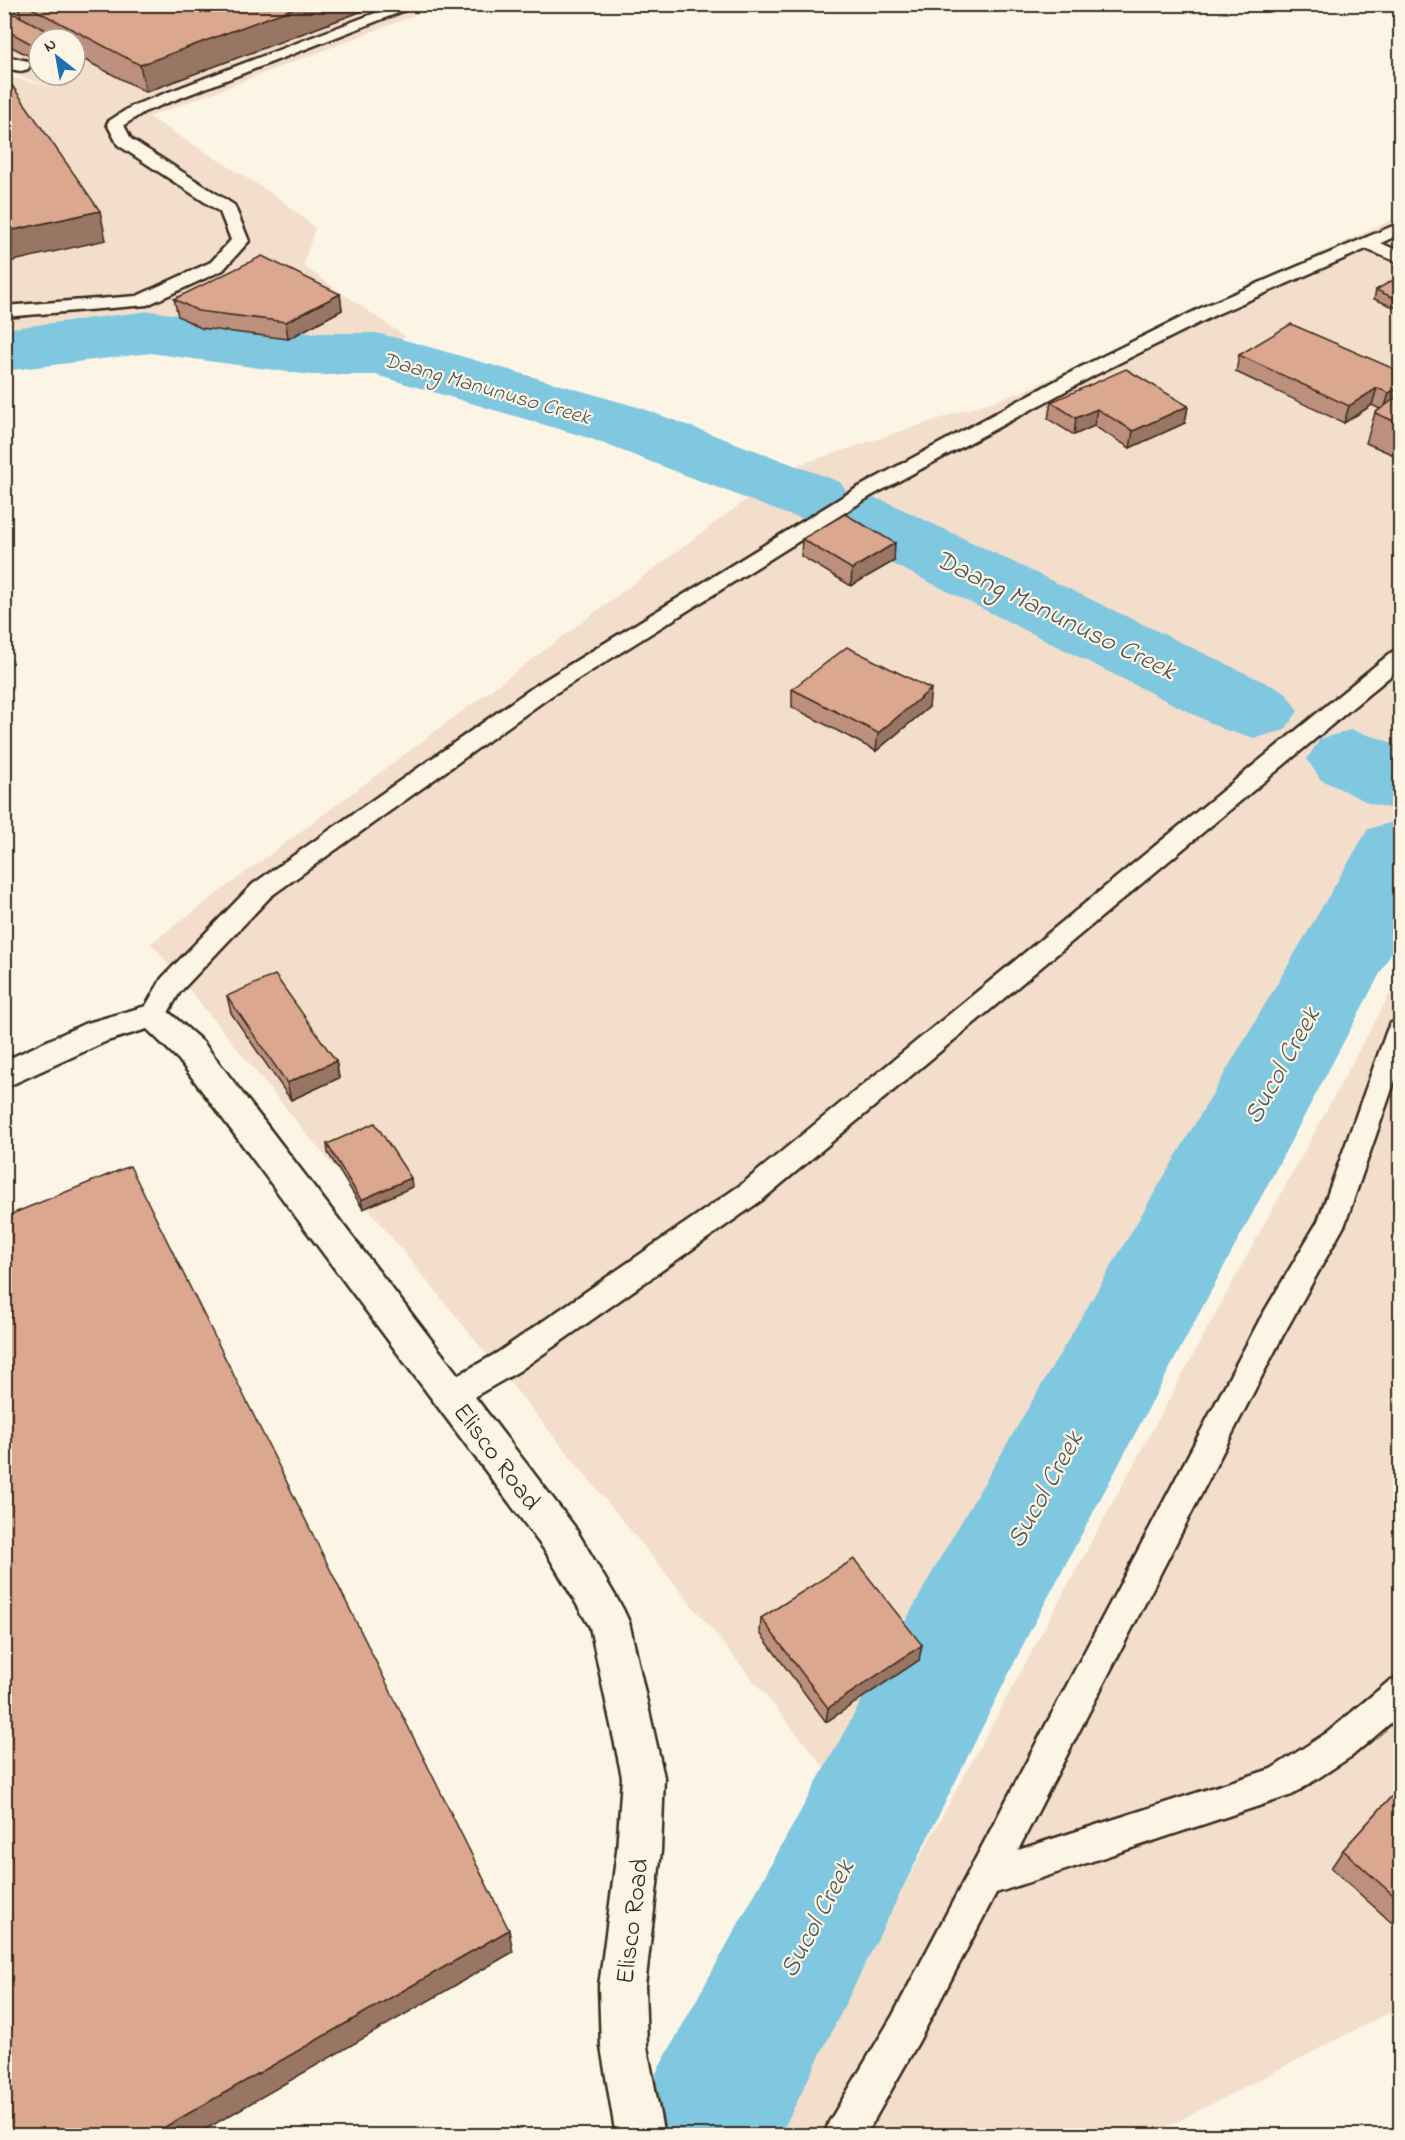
<svg xmlns="http://www.w3.org/2000/svg" width="1405" height="2140" viewBox="0 0 1405 2140" font-family="'Indie Flower',sans-serif">
<style>
.built{fill:#f2decb;fill-rule:evenodd}
.lines{fill:none;stroke-linecap:round;stroke-linejoin:round}
.river{fill:#80c7e0;fill-rule:evenodd}
.lane-casing{stroke:#3b2a1e;stroke-width:5}
.street-casing{stroke:#3b2a1e;stroke-width:5}
.secondary-casing{stroke:#3b2a1e;stroke-width:5}
.lane{fill:#fcf5e5;fill-rule:evenodd}
.street{fill:#fcf5e5;fill-rule:evenodd}
.secondary{fill:#fcf5e5;fill-rule:evenodd}
.wall{fill:#bc907b;stroke:#3b2a1e;stroke-width:1.5}
.shaded-wall{fill:#997564;stroke:#3b2a1e;stroke-width:1.5}
.building{fill:#dba78f;stroke:#3b2a1e;stroke-width:1.5}
.labels{text-anchor:middle;stroke-width:4.5;stroke-linejoin:round;paint-order:stroke}
.far-water-label{font-size:22px;font-style:italic;fill:#505958;stroke:#fcf5e5}
.street-label{font-size:26px;fill:#3b2a1e;stroke:#fcf5e5}
.water-label{font-size:27px;font-style:italic;fill:#505958;stroke:#fcf5e5}
</style>
<rect width="100%" height="100%" fill="#fcf5e5"/>
<filter id="ink" filterUnits="userSpaceOnUse"><feTurbulence type="fractalNoise" baseFrequency=".0167" numOctaves="2"/><feDisplacementMap in="SourceGraphic" scale="12" xChannelSelector="R" yChannelSelector="G"/><feConvolveMatrix kernelMatrix="1 2 1 2 8 2 1 2 1" color-interpolation-filters="sRGB"/></filter>
<g filter="url(#ink)">
<!-- built -->
<path class="built" d="M84,5H442L149,117L279,198L315,228L303,266L406,337L374,349L103,332L5,344V76L50,87L5,71L4,32ZM39,39H75V75H39Z
M1400,216V816L1272,1031L846,1794L151,943L789,468L1021,392Z
M1400,975V2007L1151,2135L768,2136Z"/>
<g class="lines">
<!-- river -->
<path class="river" d="M150,311L310,333H376L405,340L641,408L840,482L850,496L858,494L885,501L1285,692L1298,711L1285,730L1255,738L1225,730L831,533L821,519L813,521L786,514L589,438L376,375H310L150,353L4,371V329Z
M1351,730L1382,739L1400,747V811L1369,803L1320,779L1307,759L1320,739Z
M1400,820V936L1029,1633L780,2136H629L650,2084L943,1553L1368,829Z"/>
<defs>
<path id="lane" d="M399,4H421L144,112L124,125L131,139L234,205L249,241L223,270L147,305L4,317V306L137,296L211,262L231,240L220,212L118,145L107,124L109,121L132,106Z
M1400,223V234L1381,243L1400,252V263L1366,249L1217,314L1095,375L871,496L551,696L271,896L180,992L162,1023L153,1026L144,1023L140,1016L162,978L253,884L535,686L857,488L1081,367L1205,306Z
M1400,650V668L762,1200L519,1371L463,1403L452,1407L441,1403L437,1394L441,1385L497,1353L742,1184L1392,652Z
M1400,1020V1066L1345,1224L1282,1337L1018,1850L1271,1769L1328,1732L1388,1682L1400,1678V1715L1352,1756L1292,1795L996,1893L919,2041L865,2136H824L829,2122L893,2015L1260,1319L1318,1221L1387,1030L1391,1023Z"/>
<path id="street" d="M4,56L28,61L30,65L28,69L21,71L4,68Z"/>
<path id="secondary" d="M153,1004L164,1008L203,1042L574,1526L623,1609L629,1622L664,1777L661,1851L645,1986L647,2047L664,2136H616L601,2047L599,1986L617,1851L622,1777L590,1627L546,1552L179,1060L147,1029L107,1041L4,1088V1061L84,1024Z"/>
</defs>
<!-- lane casing -->
<use href="#lane" class="lane-casing"/>
<!-- street casing -->
<use href="#street" class="street-casing"/>
<!-- secondary casing -->
<use href="#secondary" class="secondary-casing"/>
<!-- lane -->
<use href="#lane" class="lane"/>
<!-- street -->
<use href="#street" class="street"/>
<!-- secondary -->
<use href="#secondary" class="secondary"/>
</g>
<!-- wall -->
<path class="wall" d="M4,4H381L146,92L75,55V39H39V61L4,43Z
M1401,284V310L1374,299L1376,290Z
M340,294L342,310L288,339L201,328L178,316L174,299Z
M1239,355L1401,372V458L1366,443L1375,413L1380,409L1372,405L1344,423L1236,372Z
M1051,402L1188,406L1185,423L1130,448L1094,426L1074,435L1048,419Z
M802,539L894,561L851,586L801,556Z
M792,689L929,707L876,751L792,707Z
M227,996L336,1061L339,1078L291,1100L231,1013Z
M327,1144L412,1187L363,1209L328,1153Z
M761,1618L919,1660L826,1722L760,1633Z
M1401,1786V1931L1331,1868L1343,1850Z"/>
<!-- shaded-wall -->
<path class="shaded-wall" d="M12,4H18L19,9L13,11Z
M305,4H381L146,92L140,65Z
M12,6L14,13L4,16V8Z
M100,211L106,240L4,263V232Z
M340,294L342,310L288,339L286,322Z
M1401,386V400L1384,410L1389,393Z
M1377,388L1372,405L1344,423L1349,406Z
M1188,406L1185,423L1130,448L1133,431Z
M1097,409L1094,426L1074,435L1076,418Z
M895,543L894,561L851,586L852,569Z
M931,689L929,707L876,751L878,733Z
M336,1061L339,1078L291,1100L287,1083Z
M411,1178L412,1187L363,1209L361,1200Z
M922,1645L919,1660L826,1722L828,1708Z
M509,1930L513,1952L194,2136H149Z"/>
<!-- building -->
<path class="building" d="M4,4H10L12,6L4,8Z
M24,4H305L140,65Z
M18,6L21,17L15,14L6,17L4,16V11Z
M15,14L63,39H39V48L4,29V18Z
M4,74L100,211L4,232Z
M262,256L340,294L286,322L198,311L174,299Z
M1391,281L1401,284V301L1376,290Z
M1291,324L1401,372V386L1389,393L1377,388L1349,406L1239,355Z
M1126,369L1188,406L1133,431L1097,409L1076,418L1051,402Z
M1401,394V424L1375,413Z
M845,514L895,543L852,569L802,539Z
M847,647L931,689L878,733L792,689Z
M275,975L336,1061L287,1083L227,996Z
M375,1123L411,1178L361,1200L327,1144Z
M130,1166L509,1930L149,2136H4V1217Z
M854,1559L922,1645L828,1708L761,1618Z
M1401,1786V1902L1343,1850Z"/>
</g>
<g class="labels">
<!-- far-water labels -->
<g class="far-water-label">
<text transform="translate(487 387) rotate(16)" y="8">Daang Manunuso Creek</text>
</g>
<!-- street labels -->
<g class="street-label">
<text transform="translate(498 1456) rotate(53)" y="9">Elisco Road</text>
<text transform="translate(631 1921) rotate(-83)" y="9">Elisco Road</text>
</g>
<!-- water labels -->
<g class="water-label">
<text transform="translate(1056 614) rotate(26)" y="9">Daang Manunuso Creek</text>
<text transform="translate(1281 1065) rotate(-61)" y="9">Sucol Creek</text>
<text transform="translate(1044 1489) rotate(-61)" y="9">Sucol Creek</text>
<text transform="translate(816 1918) rotate(-62)" y="9">Sucol Creek</text>
</g>
</g>
<!-- margin -->
<rect width="1405" height="2140" fill="none" stroke="#fcf5e5" stroke-width="24"/>
<rect x="12" y="12" width="1381" height="2116" fill="none" stroke="#3b2a1e" stroke-width="2" filter="url(#ink)"/>
<!-- north arrow -->
<g transform="translate(57 57) rotate(329)"><circle r="28" fill="#fcf5e5" stroke="#afa495" stroke-width="1.5"/>
<path d="M0-4.5L10 22L0 15L-10 22Z" fill="#1f6fb2"/>
<text y="-9" font-size="16" font-weight="bold" text-anchor="middle" fill="#3b2a1e">N</text>
</g>
</svg>
